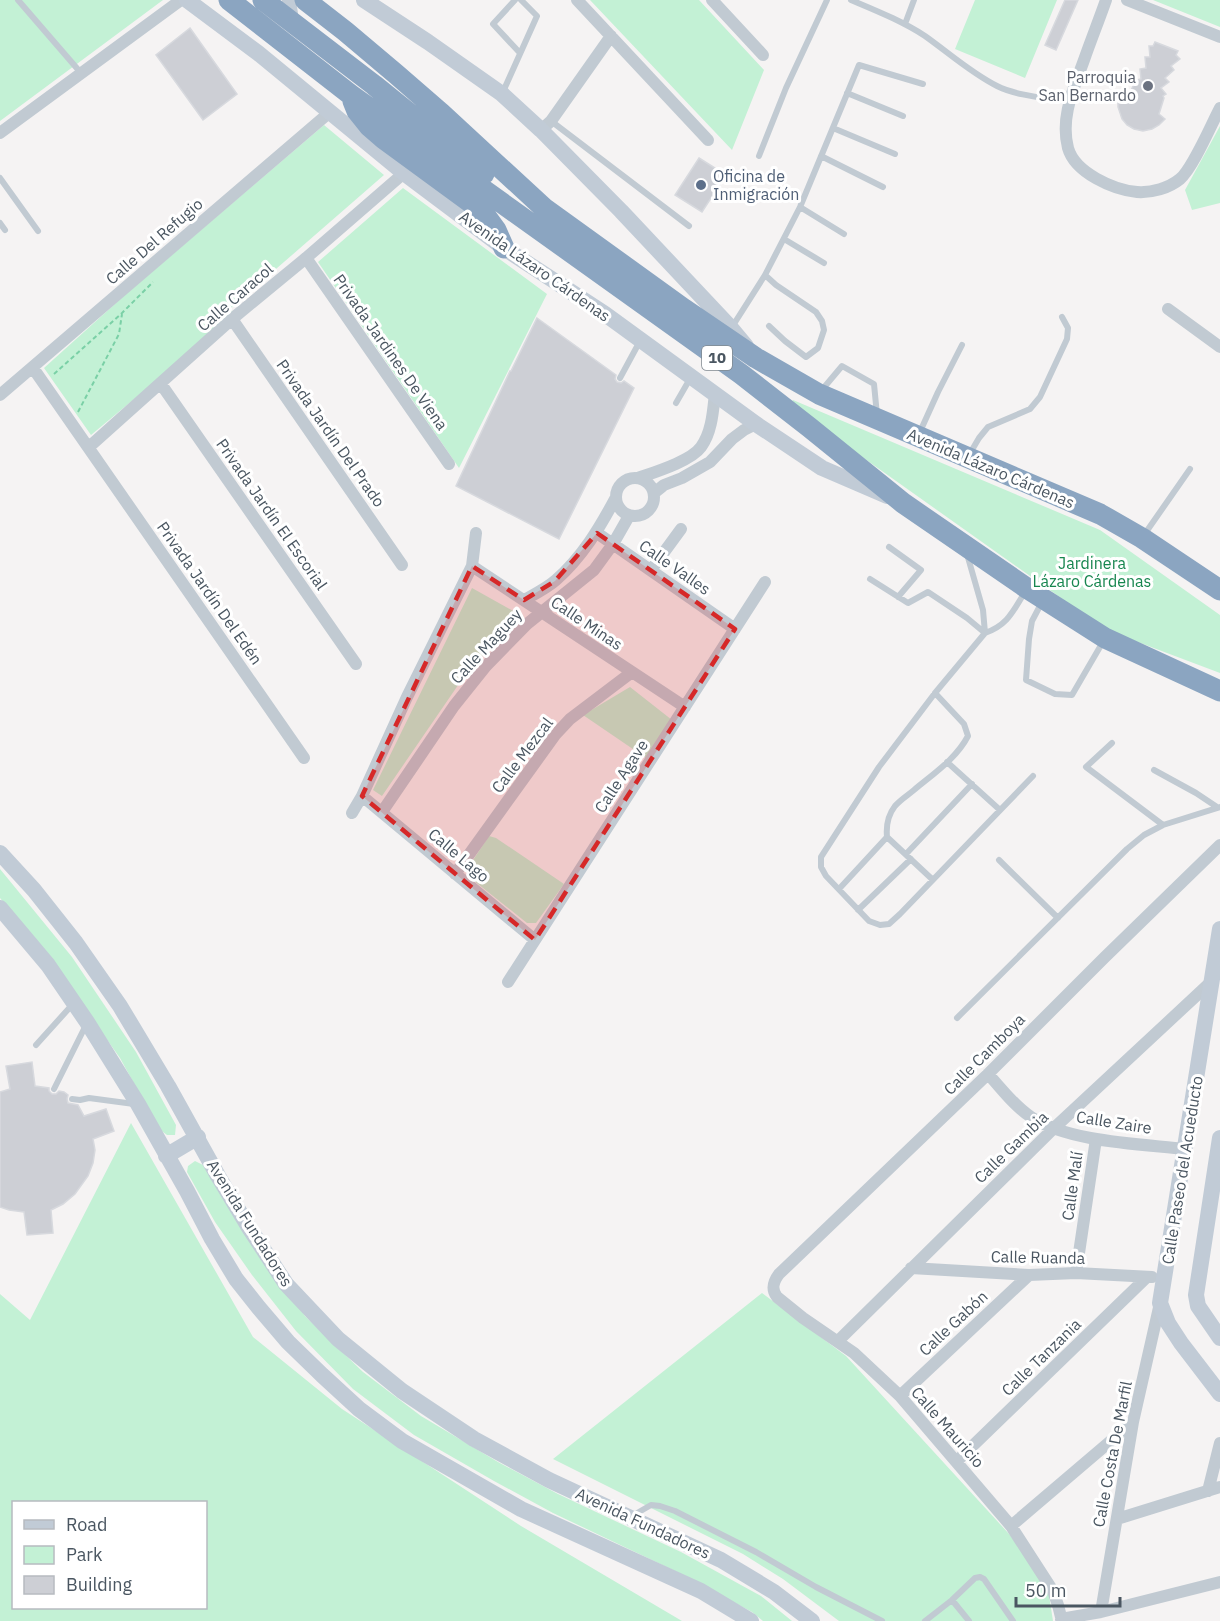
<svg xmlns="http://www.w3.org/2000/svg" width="1220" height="1621" viewBox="0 0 1220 1621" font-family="'IBM Plex Sans',sans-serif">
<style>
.green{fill:#c3f1d5;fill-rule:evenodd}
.building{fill:#cdcfd5;stroke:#d7d9de;stroke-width:1.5}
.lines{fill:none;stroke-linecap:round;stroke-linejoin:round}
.path{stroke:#7ad0a6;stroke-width:2;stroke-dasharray:4.5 3;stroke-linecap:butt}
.lane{stroke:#c1cad2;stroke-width:6}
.street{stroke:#c1cad2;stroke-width:12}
.secondary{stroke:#c1cbd6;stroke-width:16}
.highway{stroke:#8ba5c1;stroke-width:21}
.marked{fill:#d62828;fill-opacity:0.2;stroke:#d62828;stroke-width:4.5;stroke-dasharray:12 8;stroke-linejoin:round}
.worship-dot{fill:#6b7280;stroke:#fff;stroke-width:2}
.service-dot{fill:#5c6f8a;stroke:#fff;stroke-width:2}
.labels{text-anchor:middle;stroke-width:6;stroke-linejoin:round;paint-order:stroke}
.shield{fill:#fff;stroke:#808990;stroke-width:1.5}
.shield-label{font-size:15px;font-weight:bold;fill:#4a5661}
.worship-label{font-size:16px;fill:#5b616d;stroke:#fff;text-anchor:end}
.service-label{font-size:16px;fill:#4e5e75;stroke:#fff;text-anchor:start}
.street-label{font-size:16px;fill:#4a5661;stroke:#fff}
.park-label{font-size:16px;fill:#17864f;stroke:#fff}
</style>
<rect width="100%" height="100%" fill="#f5f3f3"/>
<!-- green -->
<path class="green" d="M0,0H163L0,121Z
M590,0H699L764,70L732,150Z
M975,0H1057L1025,78L955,49Z
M1153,0H1220V27Z
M324,125L384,175L230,309L235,315L91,435L44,368L126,294Z
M1220,126V203L1192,210L1185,190Z
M403,188L547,294L459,468L318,262Z
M793,400L1100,530L1220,615V673L1106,630L789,405Z
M472,588L524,617L502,635L465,675L382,796L373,790Z
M630,687L672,720L649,760L583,715Z
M489,836L496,838L564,884L536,923H527L468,876L467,869Z
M0,869L72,957L136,1052L176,1125L175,1135H167L159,1129L120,1058L54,965L0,898Z
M131,1123L253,1337L342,1409L521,1526L682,1621H0V1294L30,1320ZM14,1502H206V1608H14Z
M195,1161L203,1165L305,1316L363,1372L421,1416L498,1462L558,1494L681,1552L761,1596L792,1621H763L752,1612L675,1571L553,1513L494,1481L414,1435L353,1389L296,1331L252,1275L215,1222L187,1172L188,1166Z
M762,1293L846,1356L1010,1535L1048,1589L1053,1621H839L783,1579L743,1554L553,1459Z"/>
<!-- building -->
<path class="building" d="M1065,0H1078L1056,50L1045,45Z
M190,28L237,94L203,120L156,55Z
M1155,42L1178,51L1176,55L1180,59L1171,66L1174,70L1165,78L1169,82L1161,88L1166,94L1163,96L1164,98L1159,114L1165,119L1159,125L1152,129L1143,131L1134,129L1127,125L1122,119L1118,107V100L1126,101L1134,84H1136V80L1141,79L1140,69L1146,68L1145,57H1150L1149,46H1153Z
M699,158L726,175L702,212L675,195Z
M537,318L616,375L615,379L617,382L621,383L624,381L634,388L559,539L456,486L510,371H511Z
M32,1062L35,1086L49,1088V1091L52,1094H56L59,1091L64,1092L68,1095L67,1099L68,1103L78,1105L84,1116L106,1109L114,1131L93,1139L95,1150L93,1163L88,1176L75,1194L63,1204L51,1210L53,1233L27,1235L24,1212L9,1210L0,1207V1092L10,1089L6,1066Z"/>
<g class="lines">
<!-- path -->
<path class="path" d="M54,374L122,313L153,282
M78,412L119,334L122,314"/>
<!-- lane -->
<path class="lane" d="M18,0L81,73
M515,0L493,24L520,53
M851,0C877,11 902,21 925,36C949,53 971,73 997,86C1017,96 1047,98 1069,102
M905,24L914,0
M847,93L903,116
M502,94L537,16L521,0
M551,121L689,226
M833,128L895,154
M759,156L786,88L827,0
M821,156L883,187
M0,178L38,231
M800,207L844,234
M0,223L5,230
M784,239L824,263
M765,275L776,285L816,312L822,321L824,330L818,348L806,357L785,341L769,326
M732,327L765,275L800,207L859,65L923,84
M620,378L640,341
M821,391L842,366L874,384L877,415
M676,403L691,377
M919,434L938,392L962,345
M969,455L979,438L988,427L1030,409L1040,397L1067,339L1068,328L1062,317
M1144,535L1190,469
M889,547L921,570L898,597
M967,554L983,610L985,633
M870,579L908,603L928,592L967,618L985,633
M1025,592C1013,611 1008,625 985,633L935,693L879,767L821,857V867L826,876L869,921L880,925L889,924L900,914L1033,776
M1042,602L1032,621L1029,639L1026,680L1055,694L1072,695L1104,640
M1112,743L1086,767L1163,825
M947,762L1000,810
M1154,770L1196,793L1217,807
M906,854L972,784
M999,860L1058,918
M933,880L887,837C886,826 888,815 895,806C900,800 908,795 914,790C933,774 956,759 968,736L964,724L935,693
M839,889L887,837
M858,910L911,859
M957,1018L1127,849L1144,835L1163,825L1220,807
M36,1045L72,1005
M54,1089L86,1025
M72,1099L80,1100L89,1098L134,1104
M632,1516L651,1505L660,1506L675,1511L756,1552L816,1587L882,1621
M952,1600L969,1621
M925,1621L952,1600L975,1578L980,1577L984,1579L1013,1621"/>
<!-- street -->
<path class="street" d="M577,0L708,140
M712,0L763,55
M1106,0C1099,20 1091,40 1084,60C1074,88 1060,117 1068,148C1075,173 1114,190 1137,192C1152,193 1169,188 1180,179C1193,168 1211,125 1220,108
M1127,0L1220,37
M541,130L551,121L611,36
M0,133L181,0
M306,258L449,464
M1168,309L1220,347
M232,319L402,565
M33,368L304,758
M161,384L356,664
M0,395L330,112
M89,447L232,319L306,258L404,173
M616 497a19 19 0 1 1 38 0a19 19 0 1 1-38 0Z
M638,478C655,472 691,461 701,447C712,432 713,411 715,393
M654,493L664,485L682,478L710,462L732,439L744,430L756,424
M597,533L735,629
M472,566L685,707
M651,570L681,529
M524,600C535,594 547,588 556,580C582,557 599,529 615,499
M362,796L535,940
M382,812L454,706L486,666L527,624L594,570L613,544L629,516
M352,813L362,796L407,697L472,566L476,533
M455,874L555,735L570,719L632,672
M508,982L765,582
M988,1074C1001,1088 1014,1106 1031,1117C1068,1142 1141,1144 1185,1149
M911,1268L1029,1275L1076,1273L1152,1277
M1076,1273L1096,1139
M838,1341L1053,1129L1211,982
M900,1396L1029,1275
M957,1461L1147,1277
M1208,1491L1220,1443
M1117,1519L1220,1487
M1011,1526L1133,1422
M1101,1612L1133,1422L1160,1303
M1061,1619L1101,1612L1220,1582
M1062,1621L1058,1605L1053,1591L1011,1526L900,1396L854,1353L803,1318L777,1297C771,1289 773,1282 779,1274L988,1074L1105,957L1220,845"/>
<!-- secondary -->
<path class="secondary" d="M187,0L258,53L404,173L504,248L605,314L756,424L822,468L887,496
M290,0L289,7L291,21
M364,0L428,42L502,94L541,130L621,211L731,328L746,346
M0,853L34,890L76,943L120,1006L168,1086L218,1176L248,1226L286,1284L338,1339L402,1391L474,1439L549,1480L721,1560L774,1592L812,1621
M0,908L48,965L87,1022L138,1104L187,1191L212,1239L236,1279L259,1308L288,1342L322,1375L359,1409L402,1441L521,1509L701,1591L751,1621
M1220,929L1160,1303L1168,1323L1181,1343L1220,1394
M1220,1138L1196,1295L1198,1306L1220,1338
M166,1156L198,1137"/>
<!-- highway -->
<path class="highway" d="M229,0L351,95L741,374L809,427L903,503L1028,589L1105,638L1220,691
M263,0L374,85L484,174
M305,0L345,31L396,74L442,114L544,208L684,309L756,358L819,394L1100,514L1142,538L1220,590
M353,101L357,111L369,126L384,139L470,202L485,215L496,230L504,248"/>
</g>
<!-- marked area -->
<path class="marked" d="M597,533L735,629L535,940L362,796L472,566L524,600L555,581Z"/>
<!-- markers -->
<circle class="worship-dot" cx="1148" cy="86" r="6"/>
<circle class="service-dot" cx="701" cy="185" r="6"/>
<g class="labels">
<!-- shield labels -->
<rect class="shield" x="702" y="346" width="30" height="24" rx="4.5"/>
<g class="shield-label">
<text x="717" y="363">10</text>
</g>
<!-- worship labels -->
<g class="worship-label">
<text x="1136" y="83">Parroquia<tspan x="1136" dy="18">San Bernardo</tspan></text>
</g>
<!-- service labels -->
<g class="service-label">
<text x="713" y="182">Oficina de<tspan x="713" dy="18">Inmigración</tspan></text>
</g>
<!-- street labels -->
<g class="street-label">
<text transform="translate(154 241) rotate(-41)" y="6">Calle Del Refugio</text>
<text transform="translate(535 266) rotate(35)" y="6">Avenida Lázaro Cárdenas</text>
<text transform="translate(235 297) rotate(-41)" y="6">Calle Caracol</text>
<text transform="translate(391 352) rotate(55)" y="6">Privada Jardines De Viena</text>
<text transform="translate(331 433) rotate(55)" y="6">Privada Jardín Del Prado</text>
<text transform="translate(991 468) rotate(23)" y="6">Avenida Lázaro Cárdenas</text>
<text transform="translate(272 514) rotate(55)" y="6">Privada Jardín El Escorial</text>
<text transform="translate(675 567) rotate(35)" y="6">Calle Valles</text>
<text transform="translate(210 593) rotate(55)" y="6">Privada Jardín Del Edén</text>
<text transform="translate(587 623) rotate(34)" y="6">Calle Minas</text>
<text transform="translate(486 646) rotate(-47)" y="6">Calle Maguey</text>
<text transform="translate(522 755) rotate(-53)" y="6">Calle Mezcal</text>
<text transform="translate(621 776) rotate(-57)" y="6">Calle Agave</text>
<text transform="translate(459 855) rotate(40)" y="6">Calle Lago</text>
<text transform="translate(984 1054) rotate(-45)" y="6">Calle Camboya</text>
<text transform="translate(1114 1122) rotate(9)" y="6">Calle Zaire</text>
<text transform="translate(1011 1147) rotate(-44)" y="6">Calle Gambia</text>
<text transform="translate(1182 1170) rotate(-81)" y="6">Calle Paseo del Acueducto</text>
<text transform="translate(1072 1186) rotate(-82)" y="6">Calle Malí</text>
<text transform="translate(250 1223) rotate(58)" y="6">Avenida Fundadores</text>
<text transform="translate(1038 1257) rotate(1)" y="6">Calle Ruanda</text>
<text transform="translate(953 1323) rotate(-43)" y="6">Calle Gabón</text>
<text transform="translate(1041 1357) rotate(-44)" y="6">Calle Tanzania</text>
<text transform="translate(948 1427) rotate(49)" y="6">Calle Mauricio</text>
<text transform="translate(1112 1454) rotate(-79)" y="6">Calle Costa De Marfil</text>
<text transform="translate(643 1523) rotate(25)" y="6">Avenida Fundadores</text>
</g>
<!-- park labels -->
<g class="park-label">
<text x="1092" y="569">Jardinera<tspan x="1092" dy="18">Lázaro Cárdenas</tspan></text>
</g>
</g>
<!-- legend -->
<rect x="12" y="1501" width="195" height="108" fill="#ffffff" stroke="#b7bbc0" stroke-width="1.5"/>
<rect x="24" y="1520" width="30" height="9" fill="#c1cbd6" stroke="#b7bbc0" stroke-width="1.5"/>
<text x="66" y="1531" font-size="18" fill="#4a5661">Road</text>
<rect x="24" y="1546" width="30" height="18" fill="#c3f1d5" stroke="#b7bbc0" stroke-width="1.5"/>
<text x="66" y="1561" font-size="18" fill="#4a5661">Park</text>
<rect x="24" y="1576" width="30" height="18" fill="#cdcfd5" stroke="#b7bbc0" stroke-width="1.5"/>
<text x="66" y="1591" font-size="18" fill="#4a5661">Building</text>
<!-- scale -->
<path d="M1016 1597v9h104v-9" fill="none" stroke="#4a5661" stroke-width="3"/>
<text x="1025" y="1597" font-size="18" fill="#4a5661" stroke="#ffffff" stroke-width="4.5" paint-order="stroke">50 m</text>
</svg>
